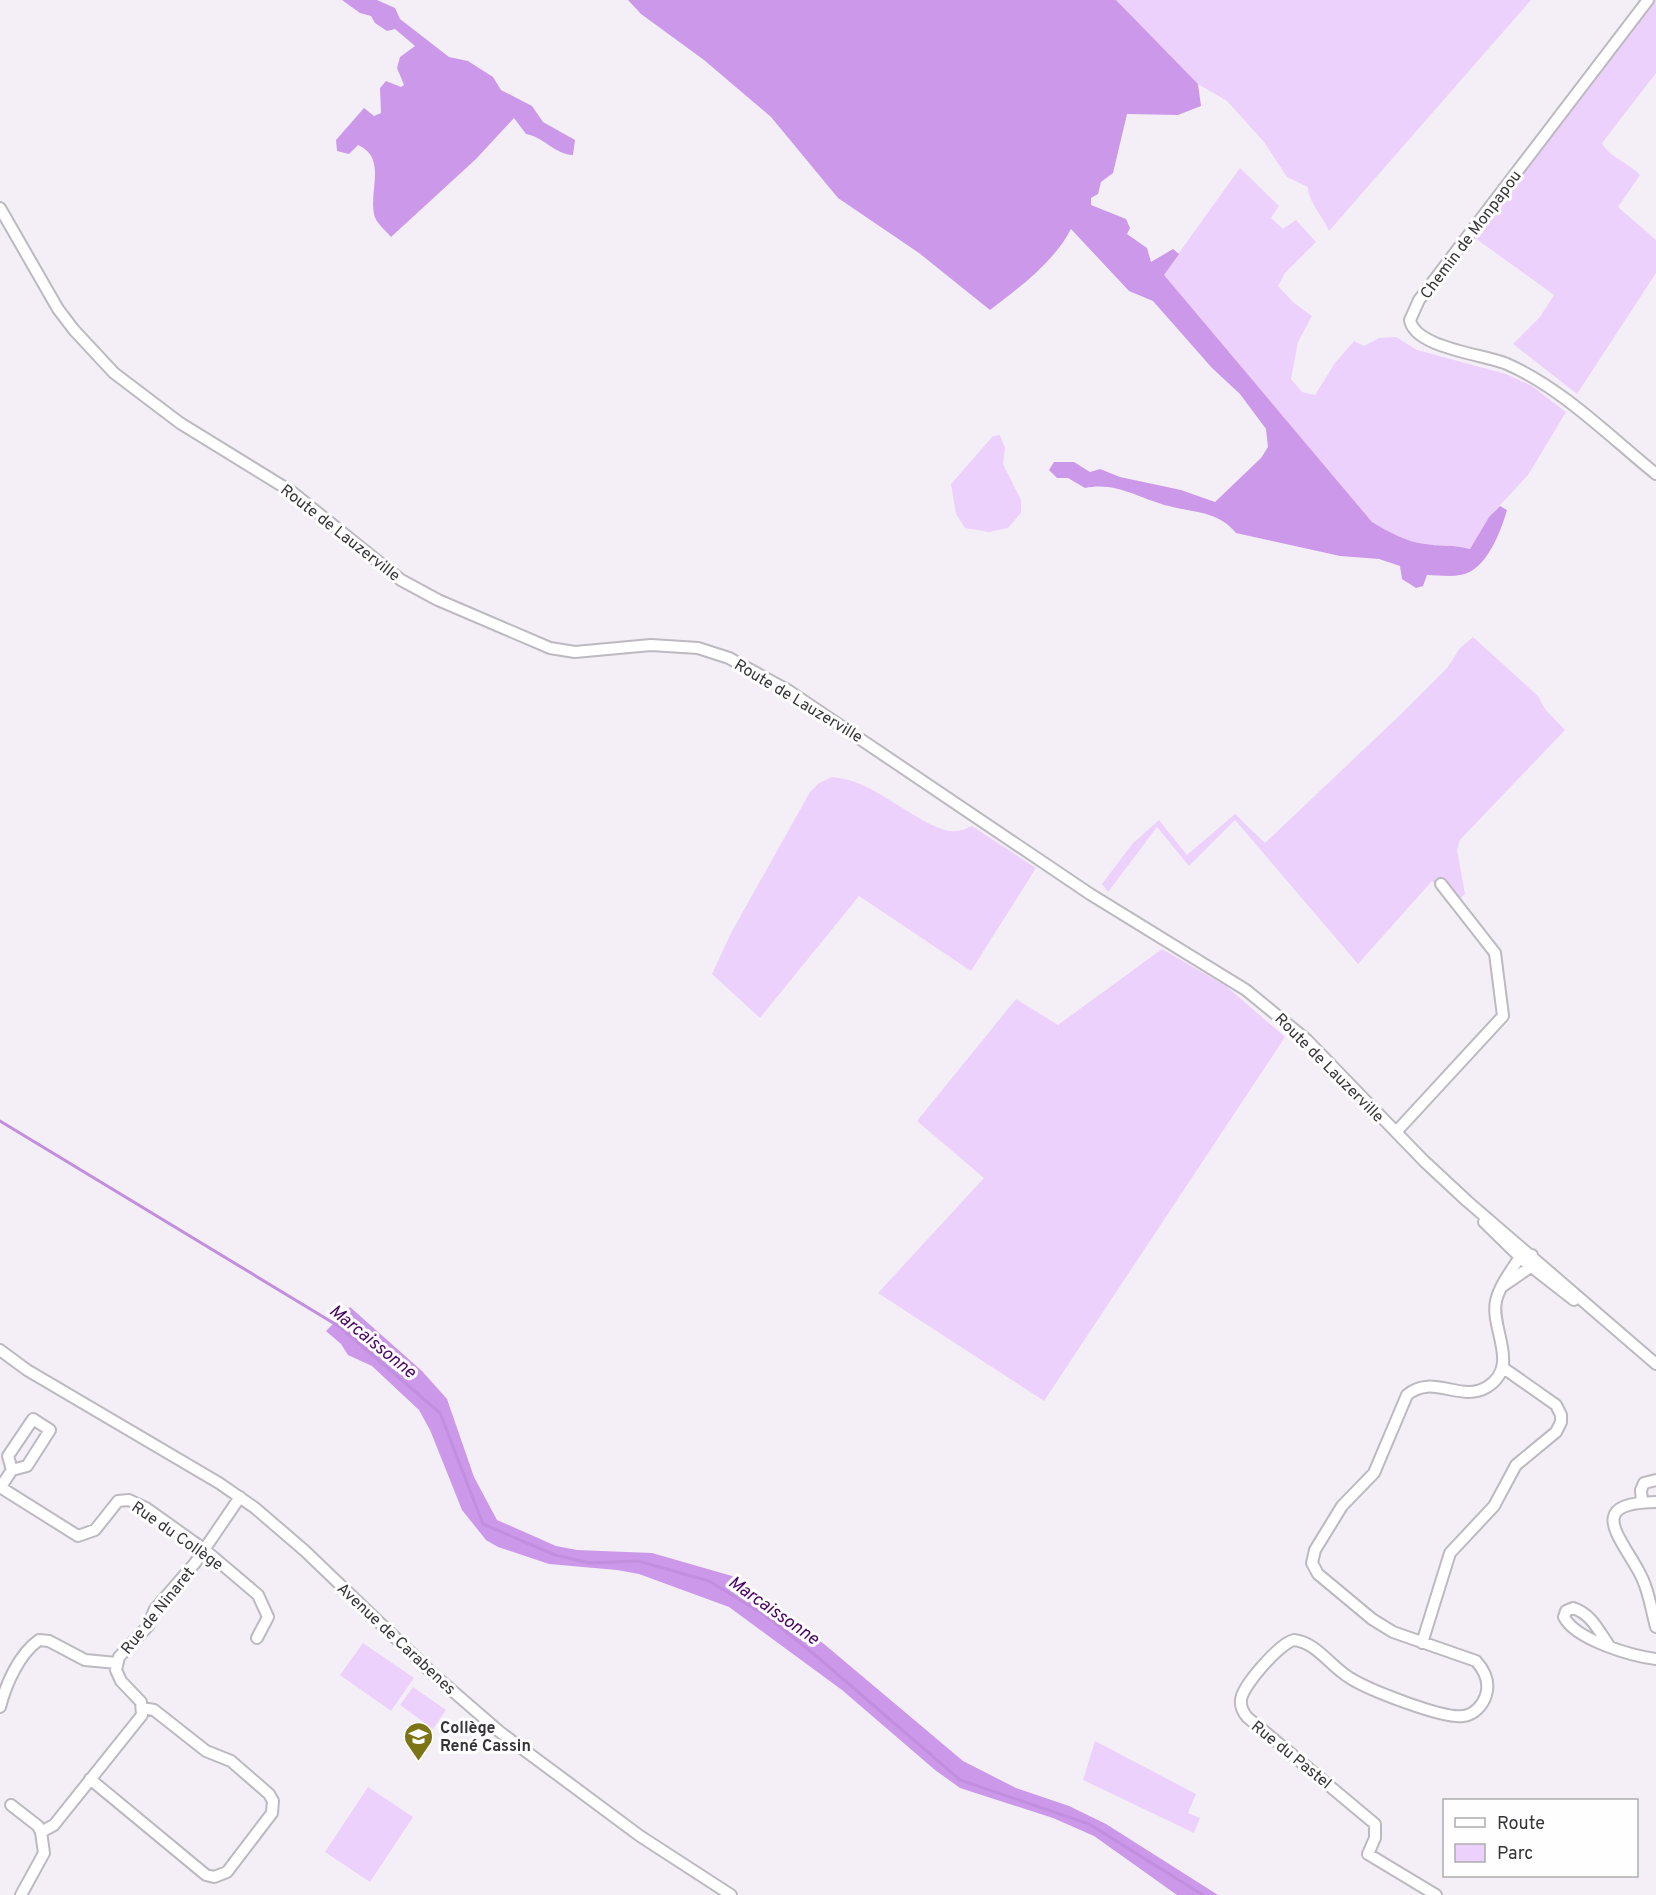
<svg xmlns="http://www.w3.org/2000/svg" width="1656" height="1895" viewBox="0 0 1656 1895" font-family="Overpass,sans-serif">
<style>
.green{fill:#ecd1fc}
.forest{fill:#cc98e9}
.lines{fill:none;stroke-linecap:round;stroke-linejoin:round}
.stream{stroke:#c28ede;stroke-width:3}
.minor-casing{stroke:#bdb9c0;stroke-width:14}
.minor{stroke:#fff;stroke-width:10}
.labels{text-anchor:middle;stroke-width:6;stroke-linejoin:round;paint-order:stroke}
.street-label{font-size:16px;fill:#363437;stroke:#fefefe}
.poi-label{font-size:16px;font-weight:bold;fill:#363437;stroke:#fefefe;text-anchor:start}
.water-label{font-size:18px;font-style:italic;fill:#4b0167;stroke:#fefefe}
</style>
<rect width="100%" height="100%" fill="#f4eff6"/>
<!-- green -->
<path class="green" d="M1116,0H1531L1329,231C1323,216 1308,202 1308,187L1287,177L1264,142L1227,101L1198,84Z
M1653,0H1656V73L1602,143C1609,157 1629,163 1640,175L1618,207L1656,240V273L1577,394L1513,344L1540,317L1554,295L1475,238Z
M1240,168L1279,206L1271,218L1283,229L1296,220L1316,242L1285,273L1278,286L1294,303L1312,316L1298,342L1291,379L1302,392L1315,395L1335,363L1354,341L1364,346L1379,338L1396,337L1417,350L1506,374L1532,386L1566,412L1528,475L1489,517L1470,549C1452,544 1443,547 1426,544C1406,542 1389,532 1372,522L1163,275Z
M1000,435L1005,448L1003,464L1021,500V513L1008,528L989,532L965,528L956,514L951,484L993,436Z
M1473,637L1538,696L1545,709L1565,730L1460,840L1457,850L1465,894L1452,906L1432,881L1358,964L1235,820L1189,866L1157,827L1108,892L1102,884L1133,843L1159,820L1187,855L1235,814L1265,843L1400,715L1447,668L1460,648Z
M832,777C874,780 907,818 945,830C955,833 964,830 972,826L1036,868L971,971L859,896L760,1018L712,974L731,933L810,792L819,783Z
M1162,949L1226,986L1285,1037L1044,1401L878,1293L984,1178L917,1121L1016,999L1058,1025Z
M363,1643L414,1678L391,1711L340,1675Z
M413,1687L446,1710L433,1729L400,1705Z
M1095,1741L1196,1794L1188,1813L1200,1818L1194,1833L1083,1780Z
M368,1787L413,1817L370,1882L325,1852Z"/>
<!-- forest -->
<path class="forest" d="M342,0H377L395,8L400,19L449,57L468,61L493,77L501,90L532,106L543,122L575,140L573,155C554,154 544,137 526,134L514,118L476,159L391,237C386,231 375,222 374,214C369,189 387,158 358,145L349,154L337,151L336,140L364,108L374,116L381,113L380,88L386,81L401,87L404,85L397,68L400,57L415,46L395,29L387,31L375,23L371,16L360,13Z
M628,0H1116L1198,84L1201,106L1178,115L1127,114L1113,173L1101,182L1098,194L1091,198V205L1126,219L1130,228L1127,234L1147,248L1151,262L1173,249L1179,254L1164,275L1372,522C1389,532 1406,542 1426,544C1443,547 1451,544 1470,549L1489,517L1500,506L1507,510C1501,531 1486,572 1460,575C1450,577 1438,575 1427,575L1423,586L1416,588L1402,579L1400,566L1379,559L1340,556L1236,533C1218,511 1195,513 1169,506C1140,499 1116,481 1085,488L1068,478H1057L1049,470L1054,462H1074L1090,472L1100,469L1120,477L1181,490L1215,502L1261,458L1268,447L1266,429L1240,394L1212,368L1153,301L1129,291L1071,229C1054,262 1020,287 990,310L919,253L838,198L771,117L704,60L641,14Z
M350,1307L422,1371L447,1399L474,1477L497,1520L556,1546L577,1550L652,1553L732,1576L824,1644L963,1761L1016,1788L1069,1806L1106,1824L1218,1895H1177L1094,1836L1053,1818L960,1788L935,1770L842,1690L729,1607L639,1574L617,1570L549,1564L498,1547L486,1540L462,1510L430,1430L419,1410L372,1366L348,1355L341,1344L326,1331Z"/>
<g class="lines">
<!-- stream -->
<path class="stream" d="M0,1121L340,1327L440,1413L483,1524L555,1555L590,1563L638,1561L709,1581L765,1615L814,1654L960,1780L1089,1824L1203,1895"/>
<defs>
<path id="minor" d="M1648,0L1419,300L1410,320C1415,348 1483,354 1507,364C1562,388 1609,436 1656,474
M0,208L58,309L74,330L114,373L180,423L292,492L401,580L438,600L550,648L575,652L651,645L698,648L729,658L789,691L1090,894L1246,990L1307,1040L1424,1161L1467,1201L1656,1364
M1396,1132L1503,1016L1495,953L1441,884
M1484,1222L1524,1261L1574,1300
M0,1350L27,1370L219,1483L255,1508L305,1551L433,1674L500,1732L640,1836L731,1895
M0,1487L78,1536L95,1530L118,1501L129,1500L146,1508L205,1550L258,1595L268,1617L257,1638
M0,1488L12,1470L27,1466L50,1430L33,1419L8,1456L12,1470
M1642,1502L1641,1490L1644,1483L1656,1480
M1656,1502C1587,1503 1618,1534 1638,1570C1648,1587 1651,1608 1656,1627
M1422,1643L1450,1553L1494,1506L1516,1465L1556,1432L1561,1422V1415L1556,1405L1502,1367
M1610,1647C1599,1632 1592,1614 1573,1608L1566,1611L1564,1617C1576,1640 1632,1656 1656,1659
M0,1707C6,1684 19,1654 39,1640L49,1641L85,1660L117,1663
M90,1779L206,1875L214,1877L227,1872L272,1813L273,1801L269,1794L231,1761L206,1751L154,1710L142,1708
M11,1805L38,1826L41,1832
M21,1895L44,1853L41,1832L54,1825L142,1715L141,1702L121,1681L116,1670L119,1657L148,1626L155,1609L195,1563L240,1497
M1436,1895L1368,1854L1375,1838V1824L1247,1717C1243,1712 1240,1707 1241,1700C1242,1686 1280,1643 1294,1640C1316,1642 1331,1667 1350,1678C1369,1690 1443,1719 1463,1716C1474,1715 1483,1705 1486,1695C1490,1682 1485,1671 1476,1661L1393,1632L1372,1619L1318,1574L1312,1563L1315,1550L1342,1506L1374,1473L1407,1395C1432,1373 1461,1403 1487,1387C1521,1366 1490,1329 1496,1301C1499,1287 1510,1272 1518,1260L1532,1255L1529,1268L1503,1286"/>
</defs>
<!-- minor casing -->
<use href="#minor" class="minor-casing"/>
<!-- minor -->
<use href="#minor" class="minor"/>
</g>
<!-- icons -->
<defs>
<symbol id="school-pin" viewBox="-11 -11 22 30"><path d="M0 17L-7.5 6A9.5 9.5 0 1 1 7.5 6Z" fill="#7d7416" stroke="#fefefe"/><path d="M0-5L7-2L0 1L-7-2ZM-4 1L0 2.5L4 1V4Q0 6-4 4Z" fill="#fff"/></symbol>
</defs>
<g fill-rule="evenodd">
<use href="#school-pin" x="402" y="1720" width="33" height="45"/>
</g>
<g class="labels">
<!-- street labels -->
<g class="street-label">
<text transform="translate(1470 234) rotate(-53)" y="6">Chemin de Monpapou</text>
<text transform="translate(341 532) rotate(38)" y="6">Route de Lauzerville</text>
<text transform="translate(799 700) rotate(31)" y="6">Route de Lauzerville</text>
<text transform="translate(1330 1067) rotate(45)" y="6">Route de Lauzerville</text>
<text transform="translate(178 1535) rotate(35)" y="6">Rue du Collège</text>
<text transform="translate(157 1610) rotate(-51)" y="6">Rue de Ninaret</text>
<text transform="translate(397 1638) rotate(43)" y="6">Avenue de Carabenes</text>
<text transform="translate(1292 1754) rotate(39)" y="6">Rue du Pastel</text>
</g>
<!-- poi labels -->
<g class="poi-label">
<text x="440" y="1733">Collège<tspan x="440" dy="18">René Cassin</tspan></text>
</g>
<!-- water labels -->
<g class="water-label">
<text transform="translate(373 1341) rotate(39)" y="6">Marcaissonne</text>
<text transform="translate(774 1610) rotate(35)" y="6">Marcaissonne</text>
</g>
</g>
<!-- legend -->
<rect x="1443" y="1799" width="195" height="78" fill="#fefefe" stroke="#aeadae" stroke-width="1.5"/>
<rect x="1455" y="1818" width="30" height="9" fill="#ffffff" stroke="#aeadae" stroke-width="1.5"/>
<text x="1497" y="1829" font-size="18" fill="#363437">Route</text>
<rect x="1455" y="1844" width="30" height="18" fill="#ecd1fc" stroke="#aeadae" stroke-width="1.5"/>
<text x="1497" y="1859" font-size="18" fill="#363437">Parc</text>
</svg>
